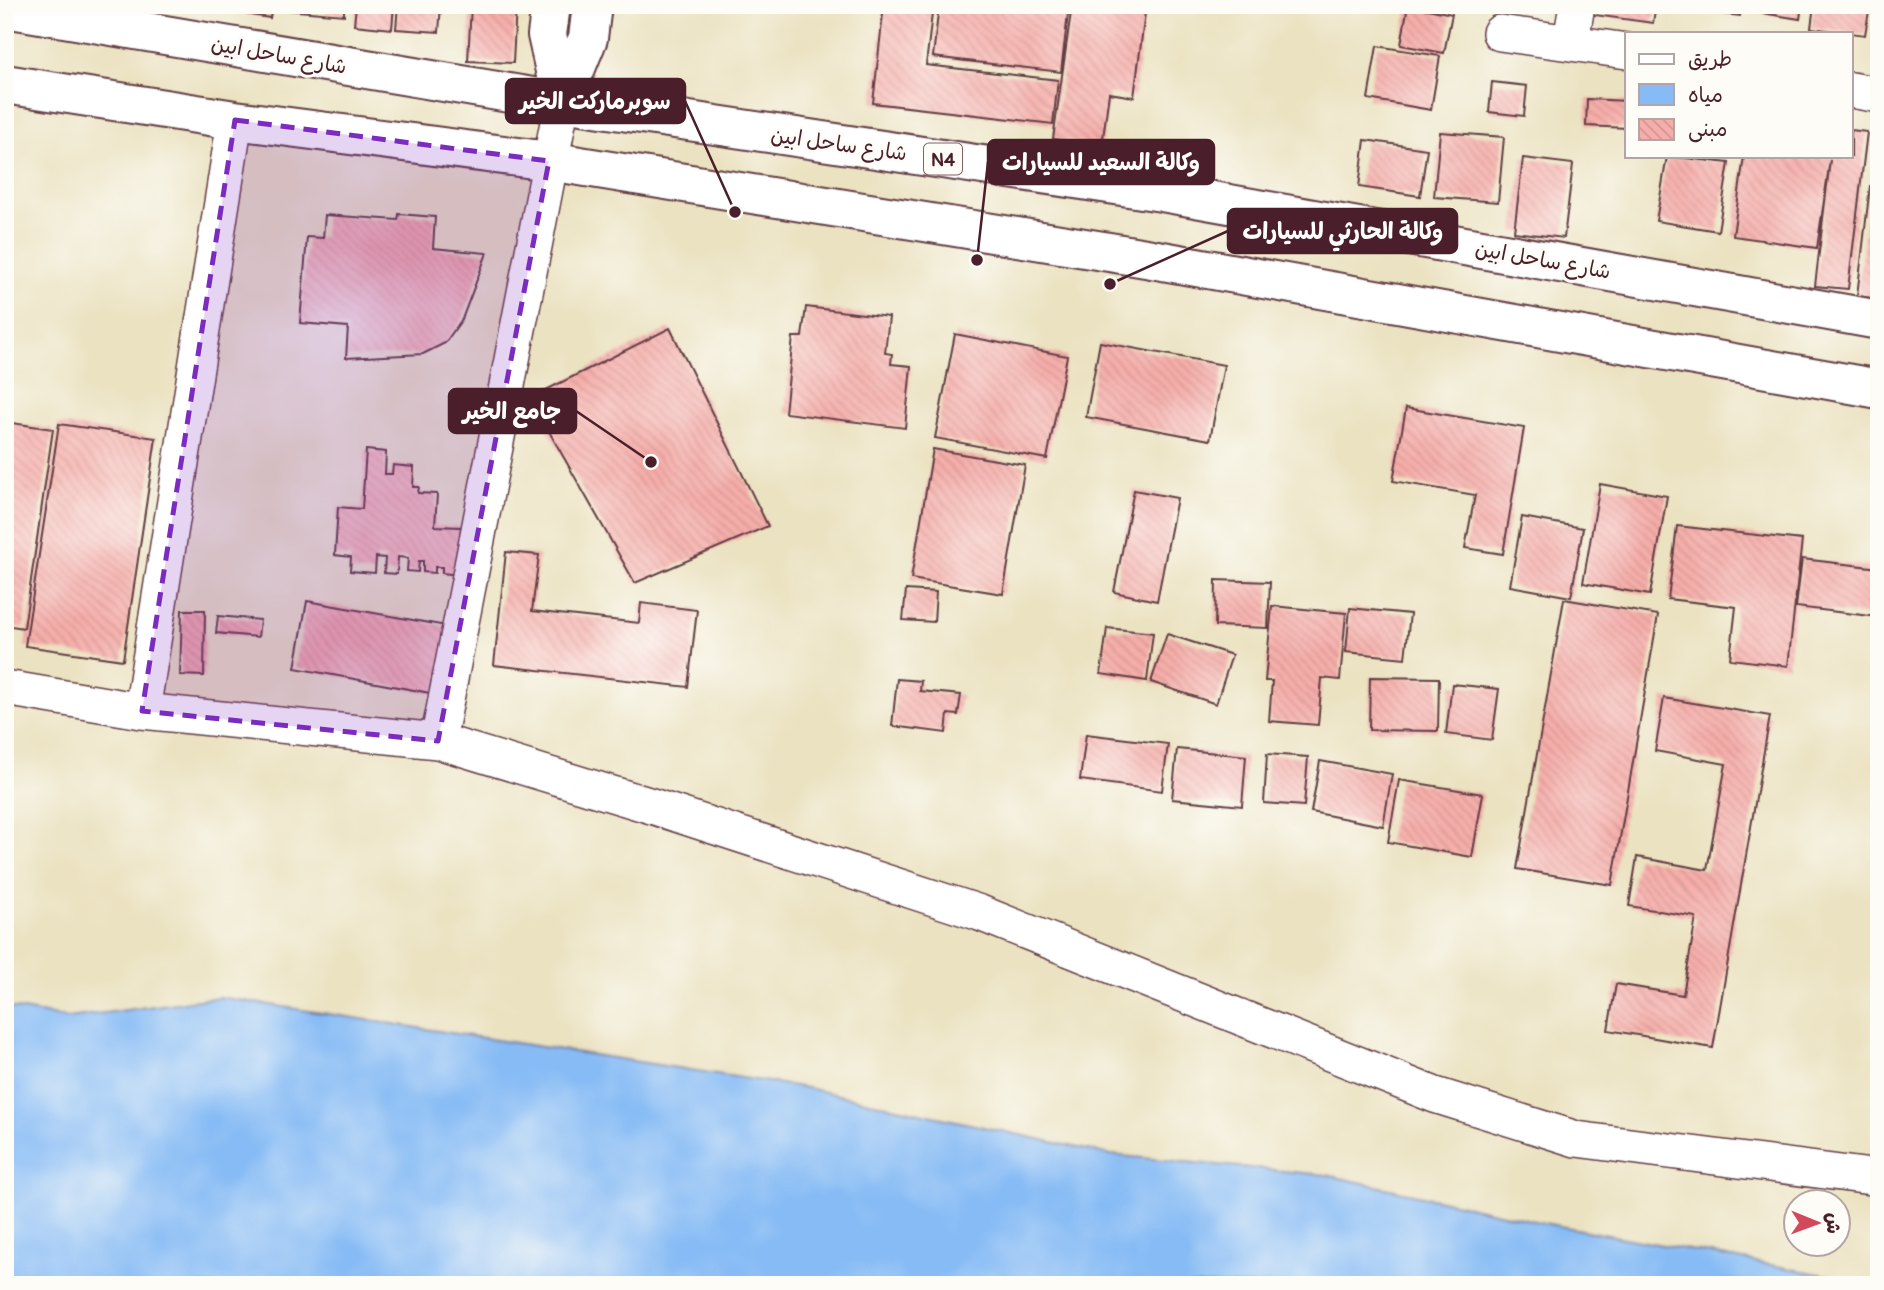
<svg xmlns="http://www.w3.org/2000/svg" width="1884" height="1290" viewBox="0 0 1884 1290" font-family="Pangolin,'Playpen Sans Arabic',sans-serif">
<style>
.water{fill:#86bbf5;stroke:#686d90;stroke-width:2}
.building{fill:url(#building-back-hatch)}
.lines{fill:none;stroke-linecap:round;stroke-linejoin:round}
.minor-casing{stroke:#623c42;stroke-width:38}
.secondary-casing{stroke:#623c42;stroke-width:42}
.trunk-casing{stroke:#623c42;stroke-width:42}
.minor{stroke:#fff;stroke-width:35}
.secondary{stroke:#fff;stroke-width:38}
.trunk{stroke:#fff;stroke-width:38}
.marked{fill:#7b2cbf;fill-opacity:0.2;stroke:#7b2cbf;stroke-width:5;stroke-dasharray:14 9;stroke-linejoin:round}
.labels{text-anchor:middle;stroke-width:6;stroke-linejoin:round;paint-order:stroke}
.shield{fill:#fdfcf7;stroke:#806168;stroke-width:2}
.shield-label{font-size:19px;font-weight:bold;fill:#4a1f2b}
.street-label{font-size:21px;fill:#4a1f2b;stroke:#fdfcf7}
.leader{fill:none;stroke:#4a1f2b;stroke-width:2.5}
.callout-dot{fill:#4a1f2b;stroke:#fdfcf7;stroke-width:2.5}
.callout{fill:#4a1f2b;stroke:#4a1f2b;stroke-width:2.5}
.callout-label{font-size:23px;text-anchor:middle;font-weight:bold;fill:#fff}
</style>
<defs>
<pattern id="building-back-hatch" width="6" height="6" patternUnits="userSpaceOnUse" patternTransform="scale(1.75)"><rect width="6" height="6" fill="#f6aeaa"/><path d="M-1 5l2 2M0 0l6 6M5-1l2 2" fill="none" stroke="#d49592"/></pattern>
</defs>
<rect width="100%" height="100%" fill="#fdfcf7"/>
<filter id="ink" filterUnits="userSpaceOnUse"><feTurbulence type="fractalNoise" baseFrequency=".0143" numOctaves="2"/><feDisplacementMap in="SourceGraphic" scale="14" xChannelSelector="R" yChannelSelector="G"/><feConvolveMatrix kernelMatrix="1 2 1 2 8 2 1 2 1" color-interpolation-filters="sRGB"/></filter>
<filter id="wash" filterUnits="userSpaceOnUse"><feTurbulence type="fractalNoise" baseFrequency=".00686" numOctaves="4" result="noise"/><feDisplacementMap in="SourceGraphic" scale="28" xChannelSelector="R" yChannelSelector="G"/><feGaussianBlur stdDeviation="1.57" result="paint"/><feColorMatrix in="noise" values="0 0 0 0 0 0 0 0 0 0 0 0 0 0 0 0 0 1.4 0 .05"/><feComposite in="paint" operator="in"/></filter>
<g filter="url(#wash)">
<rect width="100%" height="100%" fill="#ebe2c1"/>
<!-- water -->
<path class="water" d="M219,997L807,1088L1111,1155L1327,1175L1549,1224L1879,1285H5V1007L68,1018Z"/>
<g id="blocks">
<!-- building -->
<path class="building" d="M169,5H215V12Z
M221,5H272L270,18L220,10Z
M287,5H344V15L287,10Z
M356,5H394L392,29L354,25Z
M398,5H441L439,32L396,29Z
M471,5H516L513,63L468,61Z
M884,5H933L926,65L1058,80L1053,124L873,103Z
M939,5H1069L1061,72L933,57Z
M1072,5H1146L1134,97L1109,93L1102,146L1053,139Z
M1408,5L1452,14L1444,53L1401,45Z
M1588,5H1656L1653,23L1587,14Z
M1688,5H1741L1740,16L1687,10Z
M1750,5H1802L1800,19L1749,11Z
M1814,5H1870L1865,35L1811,28Z
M1377,46L1440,56L1431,110L1368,99Z
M1492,82L1527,86L1524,116L1489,112Z
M1587,99L1627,101V128L1586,126Z
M1851,130L1867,132L1848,289L1815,286L1830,160L1817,248L1733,236L1744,156H1851Z
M1440,132L1504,137L1498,202L1434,197Z
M1365,140L1427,149L1420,196L1359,187Z
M1667,156L1729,163L1718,231L1656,221Z
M1523,158L1573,164L1564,238L1514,232Z
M1870,186L1879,187V299L1857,296Z
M399,214L435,217L433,248L487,253L462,319L445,343L423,354L346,358L348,327L300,323L307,237L323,238L325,215L398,220Z
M806,307L889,317L885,353L892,354L891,364L911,366L905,428L785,413L793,337H802Z
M670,328L768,526L635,583L530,398Z
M955,334L1067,356L1047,459L935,438Z
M1100,342L1224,365L1210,440L1086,417Z
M1406,408L1524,428L1503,554L1465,548L1475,495L1393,481Z
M5,422L53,429L24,628L5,625Z
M59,424L156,438L123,660L25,646Z
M933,449L1025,465L1003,594L911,579Z
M366,450L386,452L385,474H392L393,465L414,467L413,487H419L418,493L437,494L435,526L461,527L459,575L442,573V567H435V573L423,572V561H419L418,572L407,571L408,558L398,557L397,574L384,573L385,558L376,557L375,573L350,571L351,557L335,555L338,507L362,509Z
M1600,484L1667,496L1650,595L1583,583Z
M1134,490L1177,498L1157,601L1114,592Z
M1522,517L1583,528L1571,597L1510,586Z
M1677,526L1802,540L1788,666L1730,659L1736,607L1668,599Z
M506,552L539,555L532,611L639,623L641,603L697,610L688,687L494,665Z
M1802,559L1879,568V617L1796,607Z
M1216,580L1270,582L1268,628L1215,626Z
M906,590L936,592L934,622L903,620Z
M1564,599L1658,615L1612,885L1517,869Z
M307,601L452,627L441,695L295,668Z
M1272,606L1346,613L1340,680L1322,678L1318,725L1269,721L1272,681H1265Z
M1350,608L1410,614L1405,658L1346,652Z
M182,610H205L204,676L180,675Z
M218,616L260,620L258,637L216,633Z
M1107,628L1153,633L1147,681L1101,674Z
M1167,634L1232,655L1216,704L1151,682Z
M1370,677L1439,678L1438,731L1369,730Z
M897,679L921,681L920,691L961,695L958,715L948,714L946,733L892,726Z
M1452,684L1499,689L1492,740L1446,734Z
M1664,698L1770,716L1713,1048L1608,1030L1616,984L1683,995L1696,917L1629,906L1637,857L1707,870L1726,764L1655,751Z
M1086,734L1168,744L1162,791L1080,780Z
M1177,749L1246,756L1242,806L1172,799Z
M1267,754L1308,757L1304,806L1264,803Z
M1320,761L1392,774L1383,826L1311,812Z
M1399,780L1483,794L1472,857L1388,842Z"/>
</g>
</g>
<g filter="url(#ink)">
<use href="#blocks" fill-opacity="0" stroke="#623c42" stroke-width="2"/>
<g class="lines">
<defs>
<path id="minor" d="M1500,33L1627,51
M1571,41L1577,5
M1851,90L1879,95
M5,688L142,711L438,741L655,807L980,913L1435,1095L1576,1139L1879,1178
M142,711L235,120
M438,741L562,102"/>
<path id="secondary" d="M551,5L547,35L562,102
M562,102L588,38L592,5"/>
<path id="trunk" d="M5,8L562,102L1162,192L1879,320
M5,84L235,120L549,161L1146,258L1879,389"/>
</defs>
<!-- minor casing -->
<use href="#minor" class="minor-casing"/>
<!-- secondary casing -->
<use href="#secondary" class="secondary-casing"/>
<!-- trunk casing -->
<use href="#trunk" class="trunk-casing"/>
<!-- minor -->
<use href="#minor" class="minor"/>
<!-- secondary -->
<use href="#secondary" class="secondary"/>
<!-- trunk -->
<use href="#trunk" class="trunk"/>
</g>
</g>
<!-- marked area -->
<path class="marked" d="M235,120L549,161L438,741L142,711Z"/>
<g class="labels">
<!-- shield labels -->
<rect class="shield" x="924" y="143.5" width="38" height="31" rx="5"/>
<g class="shield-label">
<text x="943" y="166">N4</text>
</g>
<!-- street labels -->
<g class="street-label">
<text transform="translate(279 55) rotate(10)" y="7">شارع ساحل ابين</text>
<text transform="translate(839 144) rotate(8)" y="7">شارع ساحل ابين</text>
<text transform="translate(1543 260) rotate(10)" y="7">شارع ساحل ابين</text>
</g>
</g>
<!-- callouts -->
<path class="leader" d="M735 212L685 101M977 260L988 162M1110 284L1228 231M651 462L576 411"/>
<g class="callout-dot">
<circle cx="735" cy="212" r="7"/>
<circle cx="977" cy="260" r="7"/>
<circle cx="1110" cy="284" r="7"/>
<circle cx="651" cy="462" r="7"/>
</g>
<g class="callout">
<rect x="506" y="79" width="179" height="44" rx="7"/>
<rect x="988" y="140" width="226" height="44" rx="7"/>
<rect x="1228" y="209" width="229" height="44" rx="7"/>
<rect x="449" y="389" width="127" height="44" rx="7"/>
</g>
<g class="callout-label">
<text x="595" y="109">سوبرماركت الخير</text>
<text x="1101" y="170">وكالة السعيد للسيارات</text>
<text x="1343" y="239">وكالة الحارثي للسيارات</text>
<text x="512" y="419">جامع الخير</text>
</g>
<!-- margin -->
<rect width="1884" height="1290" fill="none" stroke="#fdfcf7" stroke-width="28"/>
<!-- legend -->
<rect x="1625" y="32" width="228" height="126" fill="#fdfcf7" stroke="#b5a4a5" stroke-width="2"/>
<rect x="1639" y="54" width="35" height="10" fill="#ffffff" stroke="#b5a4a5" stroke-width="2"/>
<text x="1688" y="66" font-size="21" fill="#4a1f2b">طريق</text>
<rect x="1639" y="84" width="35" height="21" fill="#86bbf5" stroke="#b5a4a5" stroke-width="2"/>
<text x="1688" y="102" font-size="21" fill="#4a1f2b">مياه</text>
<rect x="1639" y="119" width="35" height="21" fill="url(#building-back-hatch)" stroke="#b5a4a5" stroke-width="2"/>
<text x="1688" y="136" font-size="21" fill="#4a1f2b">مبنى</text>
<!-- north arrow -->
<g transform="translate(1817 1223) rotate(91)"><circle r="33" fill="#fdfcf7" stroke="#b5a4a5" stroke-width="2"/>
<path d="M0-5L12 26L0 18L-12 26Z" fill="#d1495b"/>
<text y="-10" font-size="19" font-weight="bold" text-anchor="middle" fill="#4a1f2b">ش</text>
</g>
</svg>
